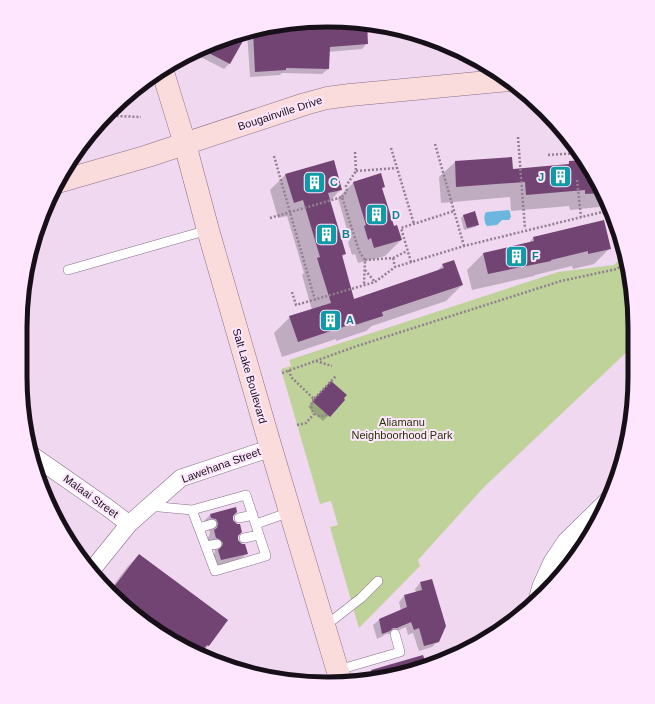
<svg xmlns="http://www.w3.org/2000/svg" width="655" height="704" viewBox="0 0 655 704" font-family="Helvetica,sans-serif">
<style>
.green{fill:#bfd299}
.water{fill:#6db7de}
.shadow{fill:#0003}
.building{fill:#724473}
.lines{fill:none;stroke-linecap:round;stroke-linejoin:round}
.lane-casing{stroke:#867086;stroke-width:10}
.street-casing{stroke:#867086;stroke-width:18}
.secondary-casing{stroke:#867086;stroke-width:23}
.path{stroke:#917f91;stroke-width:2.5;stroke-dasharray:2 2;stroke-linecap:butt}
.lane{stroke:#fff;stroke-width:9}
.street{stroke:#fff;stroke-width:17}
.secondary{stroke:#fbdcdc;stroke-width:22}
.labels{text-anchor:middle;stroke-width:4;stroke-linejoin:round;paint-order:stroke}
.street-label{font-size:11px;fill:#181018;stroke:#fee6fe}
.culture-label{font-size:11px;font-weight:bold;fill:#0d838f;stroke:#fee6fe;text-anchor:start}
.park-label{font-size:11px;fill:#283501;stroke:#fee6fe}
.rim{fill:none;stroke:#181018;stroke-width:5}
</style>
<rect width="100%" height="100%" fill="#f1d8f1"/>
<!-- green -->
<path class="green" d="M625,254L632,287L631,348L484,487L418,560L420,566L359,628L330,527L338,525L331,501L320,504L281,369L291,366L289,360L558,272L614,265Z"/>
<!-- water -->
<path class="water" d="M509,210L510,212L511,217L509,220H502L497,225L487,226C484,222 484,218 485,213L487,212Z"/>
<!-- shadow -->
<path class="shadow" d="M347,21L378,26H371V30L367,34V43L362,49L328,52V69L322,74L282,73L280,75L250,77L247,32L287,23Z
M247,32L229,64L224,69L193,53L228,36Z
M422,36L444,44L423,46Z
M460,50L463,52L470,55L460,56Z
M455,162L512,170L566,166L570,162L589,167L594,174L609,206L570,210L569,206L511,211L510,197L441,203L439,177Z
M286,174L341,189L330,201L345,254L341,258L354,301L436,272L443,265L462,285L446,301L372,326L366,331L336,341V339L282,357L274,333L290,317L312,310L302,275L304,273L287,216L278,218L270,190Z
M354,182L384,187L381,189L393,228L401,240L385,256L358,263L355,254L352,255L348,242L350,240L338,198Z
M474,212L478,224L475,227L464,230L461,218L463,216Z
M533,238L610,248L594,264L573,269L572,266L535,275L534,276L472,290L467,270L483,254L528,244Z
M325,388L344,400L323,421L308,407Z
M235,508L232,516V520L237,536V540L247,553L238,562L213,568L210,559L214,555L215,551L206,539L209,536L210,532L207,528L202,523L210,515Z
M139,555L227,620L208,646L199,655L191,652L125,608L109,591L128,566Z
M420,583L438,641L432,647L419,651L413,633L408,635L406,627L390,634H386L383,636L377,639L373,625L379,620L401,611L399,602L404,596L416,593L415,589Z
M423,656L426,668L386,677L385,671Z"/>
<!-- building -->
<path class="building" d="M347,21L367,24L368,44L330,47L329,69L286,68V70L255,72L253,31L287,23Z
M248,32L230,64L201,49L228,36Z
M512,157L513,169L569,164V161L584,160L594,174L602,193L585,194V190L526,195L525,182L456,187L455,161Z
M334,160L342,190L328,193L346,254L342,255L354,299L444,268L442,264L454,260L463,285L382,312L383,316L352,326V324L298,342L289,316L331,303L317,258L320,257L303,200L294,203L285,174Z
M381,173L385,187L382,188L394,226L397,225L402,240L374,248L371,238L368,240L364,226L366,225L353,182Z
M475,211L479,225L467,228L463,215Z
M604,220L611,249L588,254V251L551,260V261L488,274L483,253L534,241L533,237Z
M331,381L347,395L344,398L345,400L330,417L312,401Z
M236,507L237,512L233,516V520L237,524H240L242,532L238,536V540L242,544H245L248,554L221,560L218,550L222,546L223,543L219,539L216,538L214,530L217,528L218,523L216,519L211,518L210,514Z
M139,554L228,620L209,646L207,645L199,655L191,652L125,608L110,592Z
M432,579L446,626L439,642L424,646L419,628L414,630L411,622L397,628H393L390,631L382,634L379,619L407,607L404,595L422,590L420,582Z
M423,655L427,667L374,680L371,670Z"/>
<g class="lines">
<defs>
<path id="lane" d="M68,270L208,230
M149,506L192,510L215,571L266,556L246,495L192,510
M239,518L253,515
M256,524L290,512
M199,528L212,524
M63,530L69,535L71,543
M244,538L259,535
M206,546L217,544
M325,626L361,598L378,581
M338,670L400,652L395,634"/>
<path id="street" d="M32,455L108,508L129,524
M91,571L129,524L181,478L271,448
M537,600L541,586L552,562L566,541L610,498"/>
<path id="secondary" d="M162,69L185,144L208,230L271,448L341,682
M58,182L148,156L305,104L327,98L350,95L509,80"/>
</defs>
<!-- lane casing -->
<use href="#lane" class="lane-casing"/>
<!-- street casing -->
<use href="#street" class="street-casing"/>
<!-- secondary casing -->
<use href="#secondary" class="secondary-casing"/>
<!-- path -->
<path class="path" d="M109,113L117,116L141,117
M518,137L525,229
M435,144L464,246
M573,145L575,161
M391,148L414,224
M548,155L579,153
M274,156L315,300
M356,171L397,168
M577,180L581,217
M342,197L347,191L346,186L356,171L355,152
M270,218L342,197L359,251L365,260L364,285
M393,258L395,267
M365,260L393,258L407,251
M411,262L401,228L454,211
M365,270L375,282
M292,292L296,305L375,282L395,267L464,246L602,212L614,218
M316,361L332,366
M289,370L291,377L314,399L336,376
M282,373L357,346L561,281L617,269L626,261
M314,399C310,404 311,409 314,414L319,416H325L327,414
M297,425L306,423L314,414"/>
<!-- lane -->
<use href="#lane" class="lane"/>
<!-- street -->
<use href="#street" class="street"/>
<!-- secondary -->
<use href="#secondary" class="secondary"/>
</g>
<!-- icons -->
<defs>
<symbol id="building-square" viewBox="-11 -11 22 22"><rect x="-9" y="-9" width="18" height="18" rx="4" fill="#0f9aa8" stroke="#fee6fe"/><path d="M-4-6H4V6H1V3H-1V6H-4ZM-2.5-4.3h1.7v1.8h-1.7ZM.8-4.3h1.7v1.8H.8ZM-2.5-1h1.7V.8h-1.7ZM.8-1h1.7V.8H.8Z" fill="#fff"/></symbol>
</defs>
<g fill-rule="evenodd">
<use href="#building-square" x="548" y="164" width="25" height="25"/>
<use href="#building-square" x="302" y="170" width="25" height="25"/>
<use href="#building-square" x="364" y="202" width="25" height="25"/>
<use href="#building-square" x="314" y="222" width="25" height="25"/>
<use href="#building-square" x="504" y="244" width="25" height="25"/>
<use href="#building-square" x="318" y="308" width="25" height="25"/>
</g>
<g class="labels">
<!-- street labels -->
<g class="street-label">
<text transform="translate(280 113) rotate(-18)" y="4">Bougainville Drive</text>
<text transform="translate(250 376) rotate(74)" y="4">Salt Lake Boulevard</text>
<text transform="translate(221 465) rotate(-20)" y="4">Lawehana Street</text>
<text transform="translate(91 496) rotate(36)" y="4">Malaai Street</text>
</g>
<!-- culture labels -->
<g class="culture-label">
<text x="544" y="181" text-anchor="end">J</text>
<text x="330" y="186">C</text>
<text x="392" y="219">D</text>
<text x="342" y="238">B</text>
<text x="532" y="260">F</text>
<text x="346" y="324">A</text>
</g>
<!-- park labels -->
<g class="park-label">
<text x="402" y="426">Aliamanu<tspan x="402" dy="13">Neighboorhood Park</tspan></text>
</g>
</g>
<!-- crop -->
<path d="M0 0H655V704H0ZM327 27H328A300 300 0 0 1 628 327V377A300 300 0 0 1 328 677H327A300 300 0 0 1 27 377V327A300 300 0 0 1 327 27Z" fill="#fee6fe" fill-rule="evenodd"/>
<path class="rim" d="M327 27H328A300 300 0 0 1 628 327V377A300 300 0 0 1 328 677H327A300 300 0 0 1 27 377V327A300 300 0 0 1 327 27Z"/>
</svg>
